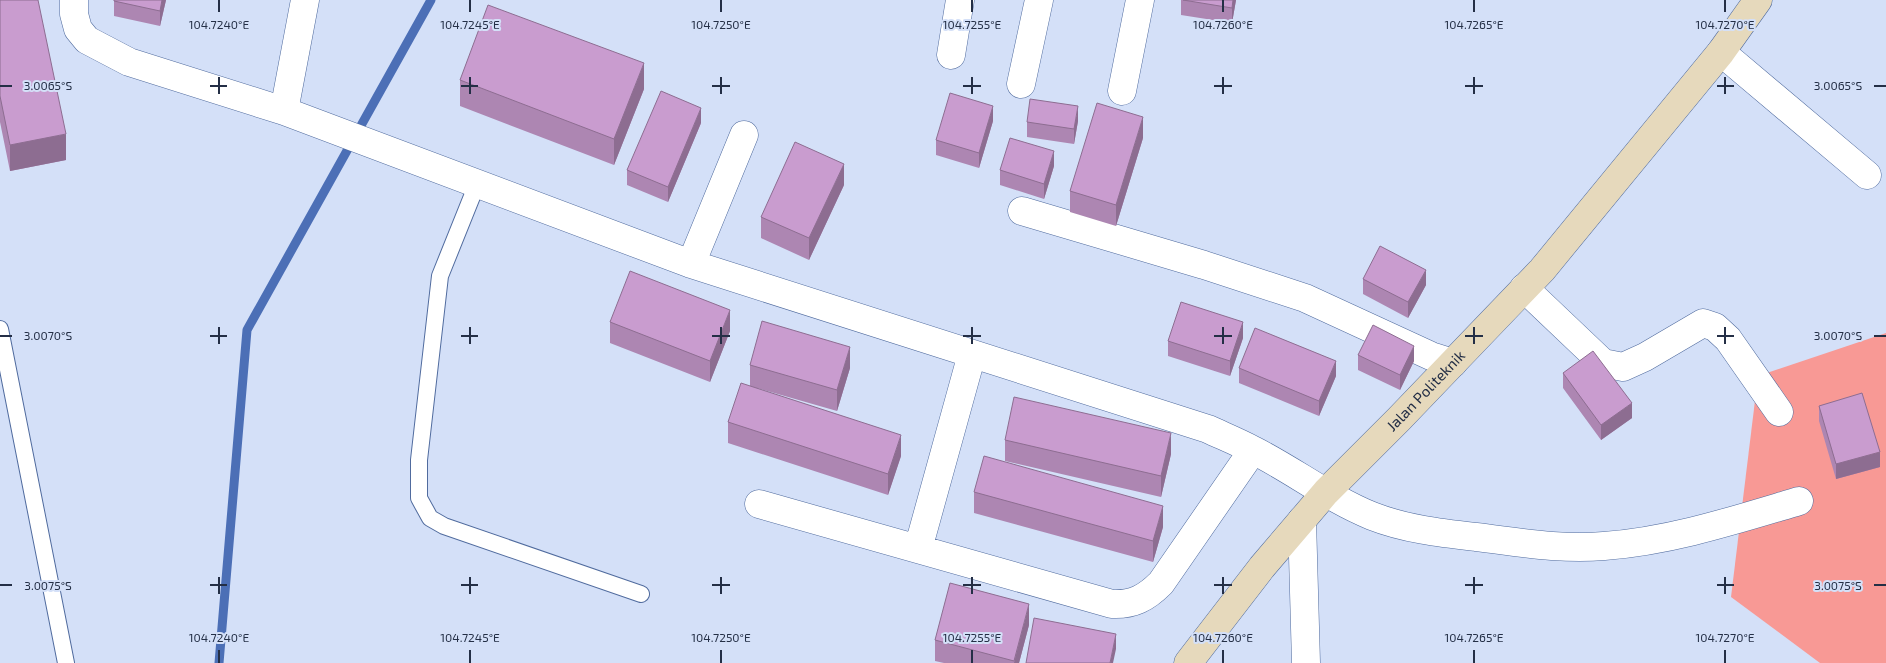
<svg xmlns="http://www.w3.org/2000/svg" width="1886" height="663" viewBox="0 0 1886 663" font-family="'Exo 2',sans-serif">
<style>
.green{fill:#f89995}
.lines{fill:none;stroke-linecap:round;stroke-linejoin:round}
.stream{stroke:#4c6fb6;stroke-width:9}
.lane-casing{stroke:#506b9e;stroke-width:18}
.street-casing{stroke:#506b9e;stroke-width:29}
.secondary-casing{stroke:#506b9e;stroke-width:29}
.lane{stroke:#fff;stroke-width:16}
.street{stroke:#fff;stroke-width:28}
.secondary{stroke:#e6d9bc;stroke-width:28}
.wall{fill:#ad86b2}
.shaded-wall{fill:#8d6d91}
.building{fill:#c99ccf;stroke:#8d6d91}
.ticks{fill:none;stroke:#242f46;stroke-width:2}
.labels{text-anchor:middle;stroke-width:4;stroke-linejoin:round;paint-order:stroke}
.street-label{font-size:15px;fill:#242f46;stroke:#d4e0f8}
.ticks-label{font-size:12px;text-anchor:middle;fill:#242f46;stroke:#d4e0f8;stroke-width:4;stroke-linejoin:round;paint-order:stroke}
</style>
<rect width="100%" height="100%" fill="#d4e0f8"/>
<!-- green -->
<path class="green" d="M1886,333V663H1820L1731,597L1758,376Z"/>
<g class="lines">
<!-- stream -->
<path class="stream" d="M219,663L247,330L431,0"/>
<defs>
<path id="lane" d="M477,184L440,276L419,460V498L430,518L444,526L641,594
M0,329L66,663"/>
<path id="street" d="M74,0V14L78,29L87,40L129,62L284,111L691,264L1208,429C1223,436 1238,442 1253,450C1293,470 1330,499 1372,516C1405,529 1441,533 1476,537C1518,542 1561,550 1604,546C1671,541 1735,520 1799,501
M1721,52L1867,175
M951,55L960,0
M1021,84L1039,0
M1122,91L1140,0
M284,111L305,0
M1022,211L1204,265L1305,298L1431,356L1453,363
M691,264L744,135
M1524,288L1603,363L1623,367L1645,357L1703,323L1715,327L1728,339L1779,412
M759,504L1112,604C1133,605 1146,598 1161,583L1253,450
M1302,520L1306,663
M918,549L972,354"/>
<g id="secondary">
<path id="s1" d="M1188,663L1262,567L1326,492L1399,419L1542,270L1721,52L1758,0"/>
</g>
</defs>
<!-- lane casing -->
<use href="#lane" class="lane-casing"/>
<!-- street casing -->
<use href="#street" class="street-casing"/>
<!-- secondary casing -->
<use href="#secondary" class="secondary-casing"/>
<!-- lane -->
<use href="#lane" class="lane"/>
<!-- street -->
<use href="#street" class="street"/>
<!-- secondary -->
<use href="#secondary" class="secondary"/>
</g>
<!-- wall -->
<path class="wall" d="M0,0L66,160L10,171L0,122Z
M114,0H166L160,26L114,16Z
M1181,0H1236L1232,23L1181,15Z
M460,80L644,89L614,165L460,106Z
M993,121L979,168L936,155V140Z
M1078,121L1074,144L1027,137V122Z
M701,123L668,202L627,185V170Z
M1143,138L1116,226L1070,212V191Z
M1054,166L1044,199L1000,185V170Z
M844,185L809,260L761,238V217Z
M1363,279L1426,285L1408,318L1363,294Z
M610,322L730,331L710,382L610,343Z
M1243,338L1230,376L1168,356V341Z
M1358,355L1414,361L1400,390L1358,370Z
M750,365L850,368L837,411L757,388L901,456L888,495L728,443V422L750,386Z
M1239,368L1336,376L1319,416L1239,383Z
M1563,373L1632,418L1601,440L1563,388Z
M1819,406L1880,467L1836,479L1819,421Z
M1005,440L1171,454L1161,497L1005,461Z
M974,492L1163,527L1153,562L974,513Z
M1029,625L1019,663H944L935,661V640Z"/>
<!-- shaded-wall -->
<path class="shaded-wall" d="M162,0H166L160,26V11Z
M1233,0H1236L1232,23V8Z
M644,63V89L614,165V139Z
M993,106V121L979,168V153Z
M1078,106V121L1074,144V129Z
M701,108V123L668,202V187Z
M1143,117V138L1116,226V205Z
M66,134V160L10,171V145Z
M1054,151V166L1044,199V184Z
M844,164V185L809,260V238Z
M1426,270V285L1408,318V302Z
M730,310V331L710,382V361Z
M1243,322V338L1230,376V361Z
M1414,346V361L1400,390V375Z
M850,347V368L837,411V390Z
M1336,361V376L1319,416V401Z
M1632,403V418L1601,440V425Z
M1171,433V454L1161,497V476Z
M901,435V456L888,495V474Z
M1880,452V467L1836,479V464Z
M1163,506V527L1153,562V541Z
M1029,604V625L1019,663H1014Z
M1116,634V649L1113,663H1110Z"/>
<!-- building -->
<path class="building" d="M0,0H38L66,134L10,145L0,96Z
M114,0H162L160,11L114,1Z
M1183,0H1233L1232,8Z
M488,5L644,63L614,139L460,80Z
M661,91L701,108L668,187L627,170Z
M950,93L993,106L979,153L936,140Z
M1030,99L1078,106L1074,129L1027,122Z
M1097,103L1143,117L1116,205L1070,191Z
M1010,138L1054,151L1044,184L1000,170Z
M795,142L844,164L809,238L761,217Z
M1380,246L1426,270L1408,302L1363,279Z
M630,271L730,310L710,361L610,322Z
M1181,302L1243,322L1230,361L1168,341Z
M762,321L850,347L837,390L750,365Z
M1373,325L1414,346L1400,375L1358,355Z
M1255,328L1336,361L1319,401L1239,368Z
M1593,351L1632,403L1601,425L1563,373Z
M741,383L901,435L888,474L728,422Z
M1862,393L1880,452L1836,464L1819,406Z
M1014,397L1171,433L1161,476L1005,440Z
M984,456L1163,506L1153,541L974,492Z
M950,583L1029,604L1014,661L935,640Z
M1034,618L1116,634L1110,663H1026Z"/>
<!-- ticks -->
<path class="ticks" d="M219,0V12M470,0V12M721,0V12M972,0V12M1223,0V12M1474,0V12M1725,0V12M219,77V94M470,77V94M721,77V94M972,77V94M1223,77V94M1474,77V94M1725,77V94M0,86H12M210,86H227M461,86H478M712,86H730M963,86H981M1214,86H1232M1465,86H1483M1717,86H1734M1874,86H1886M219,327V344M470,327V344M721,327V344M972,327V344M1223,327V344M1474,327V344M1725,327V344M0,336H12M210,336H227M461,336H478M712,336H730M963,336H981M1214,336H1232M1465,336H1483M1717,336H1734M1874,336H1886M219,577V594M470,577V594M721,577V594M972,577V594M1223,577V594M1474,577V594M1725,577V594M0,585H12M210,585H227M461,585H478M712,585H730M963,585H981M1214,585H1232M1465,585H1483M1717,585H1734M1874,585H1886M219,650V663M470,650V663M721,650V663M972,650V663M1223,650V663M1474,650V663M1725,650V663"/>
<g class="labels">
<!-- street labels -->
<g class="street-label">
<text dy="5" stroke="none"><textPath href="#s1" startOffset="362">Jalan Politeknik</textPath></text>
</g>
</g>
<g class="ticks-label">
<text x="219" y="29">104.7240°E</text>
<text x="470" y="29">104.7245°E</text>
<text x="721" y="29">104.7250°E</text>
<text x="972" y="29">104.7255°E</text>
<text x="1223" y="29">104.7260°E</text>
<text x="1474" y="29">104.7265°E</text>
<text x="1725" y="29">104.7270°E</text>
<text x="48" y="90">3.0065°S</text>
<text x="1838" y="90">3.0065°S</text>
<text x="48" y="340">3.0070°S</text>
<text x="1838" y="340">3.0070°S</text>
<text x="48" y="590">3.0075°S</text>
<text x="1838" y="590">3.0075°S</text>
<text x="219" y="642">104.7240°E</text>
<text x="470" y="642">104.7245°E</text>
<text x="721" y="642">104.7250°E</text>
<text x="972" y="642">104.7255°E</text>
<text x="1223" y="642">104.7260°E</text>
<text x="1474" y="642">104.7265°E</text>
<text x="1725" y="642">104.7270°E</text>
</g>
</svg>
